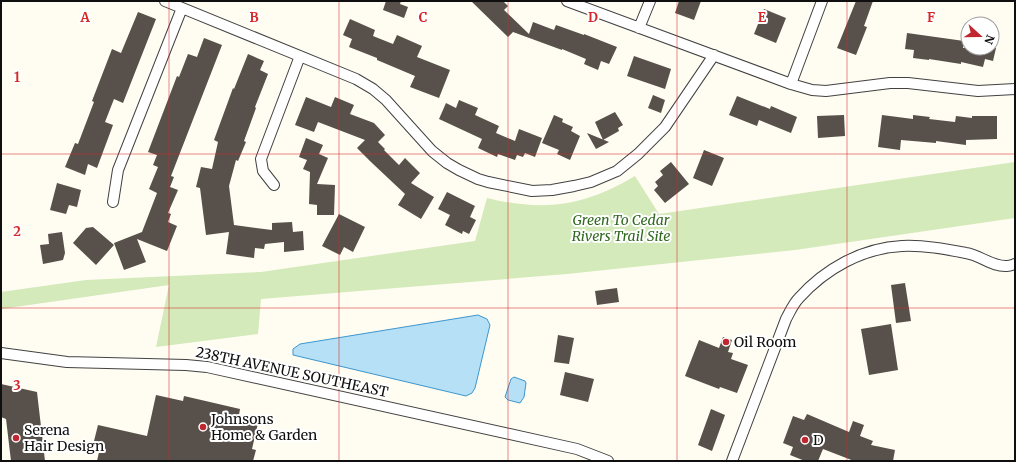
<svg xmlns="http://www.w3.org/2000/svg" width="1016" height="462" viewBox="0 0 1016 462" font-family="Merriweather,serif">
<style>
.green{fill:#d4eaba}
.water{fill:#b5e0f6;stroke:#3c97ce}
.building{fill:#58504b}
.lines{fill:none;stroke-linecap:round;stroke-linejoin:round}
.minor-casing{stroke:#424242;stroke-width:12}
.minor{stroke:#fff;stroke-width:10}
.grid{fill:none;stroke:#d62828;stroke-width:1;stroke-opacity:0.55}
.poi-dot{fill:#c02630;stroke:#fff;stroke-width:1.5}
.labels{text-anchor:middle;stroke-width:4;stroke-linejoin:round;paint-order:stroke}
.park-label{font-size:14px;font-style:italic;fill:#2f681e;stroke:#fff}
.poi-label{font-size:14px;fill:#0f0f0f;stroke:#fff;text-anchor:start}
.street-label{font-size:14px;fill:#0f0f0f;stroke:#fff}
.grid-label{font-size:13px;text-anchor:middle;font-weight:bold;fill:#d62828;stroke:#fff;stroke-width:4;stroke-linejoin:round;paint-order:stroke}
</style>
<rect width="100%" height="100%" fill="#fffcf1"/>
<!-- green -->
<path class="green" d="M1015,162V218L795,250L567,274L261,299L258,334L156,347L169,285L1,309V292L86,280L261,272L475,241L487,198C544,212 585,206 635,176L659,214Z"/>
<!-- water -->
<path class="water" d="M478,315L487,319L490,325L475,388L472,393L466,396L293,355V349L300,344Z
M514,377L525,381L526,383L524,397L520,403L508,400L505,397L511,379Z"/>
<!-- building -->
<path class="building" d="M386,1H401L400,4L408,7L404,18L383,10Z
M471,1H503L508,6L504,10L529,34L533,22L554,30L556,25L584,35V34L617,47L609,64L601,61L598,70L584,64L586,59L562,49V50L513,32L508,37Z
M679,1H701L694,20L675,13Z
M856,1H873L864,26L867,27L856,55L837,48Z
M764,9L786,18L776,43L754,34Z
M138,12L156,19L123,103L114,99L105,122L113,125L97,168L88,164L85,175L65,167L75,143L78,144L94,102L92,101L112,49L121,53Z
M350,19L375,30L373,36L393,44L397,35L422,46L417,57L450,70L439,98L410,87L415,76L377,60V58L349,47L352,39L343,35Z
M907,33L964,41L963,48H996L993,61L985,59L983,67L961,62V64L929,59V60L913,58L914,50L905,49Z
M204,38L222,45L171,176L174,177L170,187L178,190L168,213L171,214L168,222L177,226L167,251L137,239L146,262L124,270L114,243L142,232L157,193L149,189L158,167L153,165L157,155L148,152L177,76L179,77L188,54L197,57Z
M248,54L264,61L260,70L268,74L255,107L256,108L244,141L246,142L238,161L236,160L229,186L234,225L272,230V223L292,222L293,232L303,231L304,250L284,252V242L265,244L264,249L255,248L254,258L226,254L229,232L206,235L200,188L196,187L201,167L212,169L218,142L214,140L233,88L234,89Z
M634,56L671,69L665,89L627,76Z
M653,95L665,100L661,113L648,108Z
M737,96L770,109L771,106L797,117L791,133L759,120L757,126L729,115Z
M306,97L331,107L335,97L354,105L350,114L374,123L385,135L378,142L385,149L384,150L399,165L405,158L420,173L411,183L434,197L421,219L398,205L405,194L371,162L357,148L365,140L318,122L314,132L295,125Z
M459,100L478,108L475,115L499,126L496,133L515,141L519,129L542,138L535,157L525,153L523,157L517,155L515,160L498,154L497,157L478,148L482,139L439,119L446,103L456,108Z
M615,112L623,125L618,128L619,131L603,140L595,122Z
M554,115L563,119L562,122L573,127L571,131L580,136L570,160L557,154L559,150L542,143Z
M844,115L845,136L818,138L817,116Z
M882,115L913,119V115L930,117L929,119L955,122L956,116L972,118V116H997V139L966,140V145L936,141V143L901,140L900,150L878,147Z
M587,133L609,142L596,149Z
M306,138L323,145L319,154L328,158L317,184L335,185L334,215H317V205L309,204L310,172L303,169L307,160L299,157Z
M704,150L724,158L712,186L693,178Z
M671,162L689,184L665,203L654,190L658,186L655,182L663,175L660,171Z
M57,183L81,190L77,207L69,205L66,214L50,210Z
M447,192L475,206L470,217L476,220L469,234L463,231L462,234L445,225L450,215L438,209Z
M339,214L365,227L353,252L344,247L340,255L322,246Z
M93,227L114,245L96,265L73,243L86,228Z
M62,232L65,253L63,260L43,264L40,245L49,244L48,234Z
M905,283L911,321L896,323L891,285Z
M617,288L619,302L597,305L595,291Z
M891,324L898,370L869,375L861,329Z
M558,335L574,338L569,364L554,362Z
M723,337L732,340L728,352L733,353L731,359L748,365L737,393L720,387L719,389L685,376L699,340L719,348Z
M565,372L594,379L588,402L560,395Z
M1,384L37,392L45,461H11L6,419L1,417Z
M156,395L183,401L184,396L240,409L239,415L259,419L252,449L256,450L253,461H97L101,443L94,441L98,425L147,436Z
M711,409L725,415L712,451L698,445Z
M807,414L849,432L853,421L864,425L860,436L873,441L871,445L895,450L893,461H854L823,449L818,461H805L790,455L793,447L783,443L793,416L804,420Z"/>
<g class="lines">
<defs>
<path id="minor" d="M165,1L356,79L373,89L386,100L432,151L447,163L459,170L478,179L488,182L532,191L552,190L574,186L591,182L617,171L638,154L665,127L714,55
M567,1L791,84L812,90L826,91L890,83H908L978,91L1015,89
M639,28L650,1
M791,84L822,1
M274,185L263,171L261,159L300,56
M113,202L118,170L182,8
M1,353L67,362L186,365L207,367L577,449L608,461
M732,461L786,319C790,312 793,304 799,298C825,269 862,248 902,246C924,245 945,249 966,253C980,255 992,267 1007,266C1010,266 1012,265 1015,264"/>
</defs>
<!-- minor casing -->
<use href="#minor" class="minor-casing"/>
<!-- minor -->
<use href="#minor" class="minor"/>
</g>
<!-- grid -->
<path class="grid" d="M169,1V461M339,1V461M508,1V461M677,1V461M847,1V461M1,154H1015M1,308H1015"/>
<!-- markers -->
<g class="poi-dot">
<circle cx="726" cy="342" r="4"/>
<circle cx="203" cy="427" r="4"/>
<circle cx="16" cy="438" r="4"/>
<circle cx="805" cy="440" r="4"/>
</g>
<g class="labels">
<!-- park labels -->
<g class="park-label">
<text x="621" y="225">Green To Cedar<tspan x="621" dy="16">Rivers Trail Site</tspan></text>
</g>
<!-- poi labels -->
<g class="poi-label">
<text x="734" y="347">Oil Room</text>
<text x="211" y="424">Johnsons<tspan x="211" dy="16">Home &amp; Garden</tspan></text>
<text x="24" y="435">Serena<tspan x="24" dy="16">Hair Design</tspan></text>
<text x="813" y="445">D</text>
</g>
<!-- street labels -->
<g class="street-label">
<text transform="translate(292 372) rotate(12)" y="5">238TH AVENUE SOUTHEAST</text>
</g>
</g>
<g class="grid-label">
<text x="85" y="22">A</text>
<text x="254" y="22">B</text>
<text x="423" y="22">C</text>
<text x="593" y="22">D</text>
<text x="762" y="22">E</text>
<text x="931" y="22">F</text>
<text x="17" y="82">1</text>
<text x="17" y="236">2</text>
<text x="17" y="390">3</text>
</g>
<!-- border -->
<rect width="1016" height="462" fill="none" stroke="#0f0f0f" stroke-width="4"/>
<!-- north arrow -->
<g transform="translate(980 36) rotate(111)"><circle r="19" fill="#ffffff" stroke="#9f9f9f"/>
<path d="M0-3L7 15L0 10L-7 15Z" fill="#c02630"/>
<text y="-6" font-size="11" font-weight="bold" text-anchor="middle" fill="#0f0f0f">N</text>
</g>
</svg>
